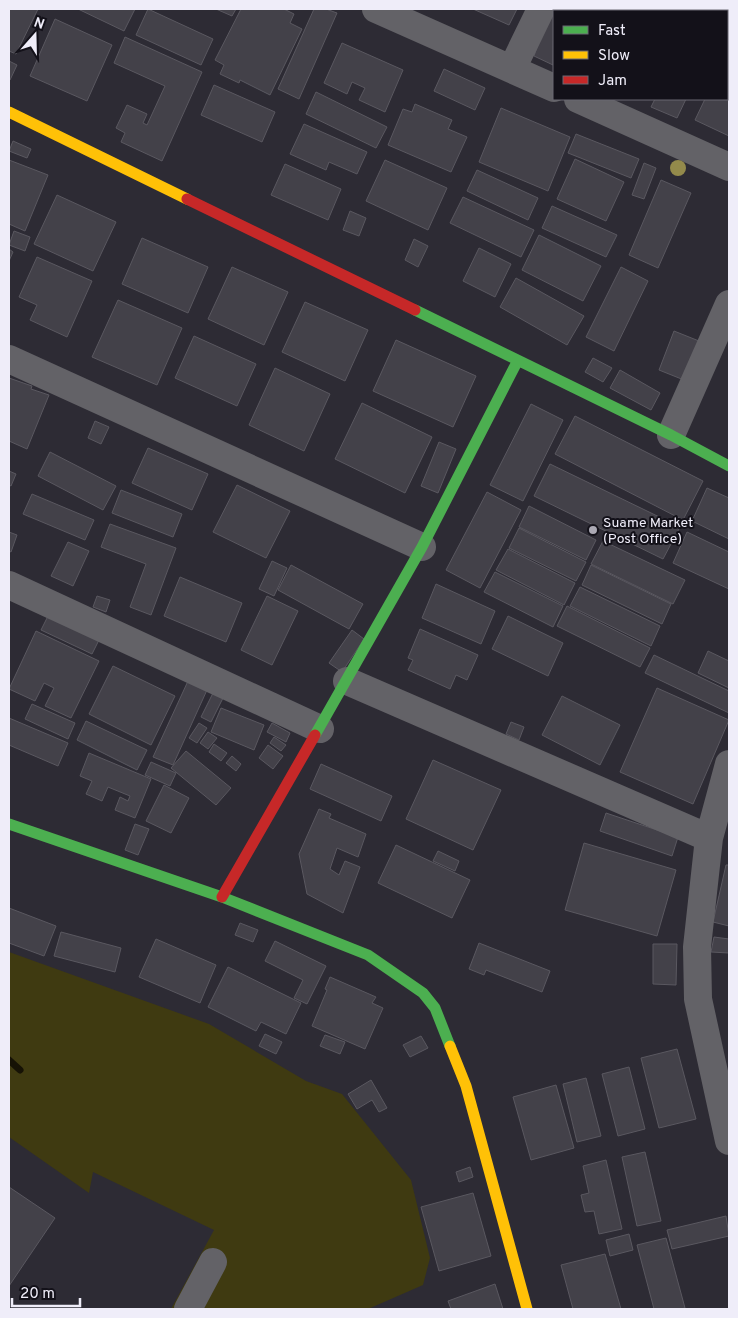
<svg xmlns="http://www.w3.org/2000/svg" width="738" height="1318" viewBox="0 0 738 1318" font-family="Overpass,sans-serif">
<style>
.green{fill:#3f3a11}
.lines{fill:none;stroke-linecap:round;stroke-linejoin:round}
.stream{stroke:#161205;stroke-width:7}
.building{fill:#434149;stroke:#5a5860}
.street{stroke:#636267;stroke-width:28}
.fast{stroke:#4caf50;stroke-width:11}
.slow{stroke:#ffc107;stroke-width:11}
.jam{stroke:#c62828;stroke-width:11}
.tree{fill:#938a4b}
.poi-dot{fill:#aba9b4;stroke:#131119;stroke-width:2}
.labels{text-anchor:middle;stroke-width:4;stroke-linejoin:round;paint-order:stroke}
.poi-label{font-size:14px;fill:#efedf9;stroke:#131119;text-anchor:start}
</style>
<rect width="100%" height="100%" fill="#2d2b34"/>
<!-- green -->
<path class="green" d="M9,952L209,1024L306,1081L342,1094L411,1180L430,1258L423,1285L368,1309H171L214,1230L93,1172L89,1193L9,1137Z"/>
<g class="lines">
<!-- stream -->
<path class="stream" d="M9,1060L20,1070"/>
</g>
<!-- building -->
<path class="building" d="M9,9H38L16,54L9,51Z
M78,9H135L124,31Z
M148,9L213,39L201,65L136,35Z
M216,9H236L232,16Z
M241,9H284L294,14L290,23L302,29L270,95L240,80L239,83L220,74L224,65L215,60Z
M314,9H326L337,13L299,99L278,89Z
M473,9H517L509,25Z
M558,9H565L570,11H557Z
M568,9H632L636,11H574Z
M550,10L554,12L553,65L534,56Z
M55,19L112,45L87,101L30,76Z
M125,37L202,72L162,161L121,142L125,133L116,128L127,105L147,114L143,123L147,125L165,86L114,63Z
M342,43L403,70L385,112L359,100L365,88L352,82L347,94L324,83Z
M727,55L729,56V136L695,120L705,99H727Z
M9,61L17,65L10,80H9Z
M444,69L485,88L475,110L434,91Z
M214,85L275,112L262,142L201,115Z
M316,92L387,127L376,148L306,114Z
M655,99H686L677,118L651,107Z
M415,104L452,120L448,129L467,137L451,172L388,145L403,109L412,112Z
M501,108L570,137L548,191L479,162Z
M304,124L367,152L357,174L329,162L326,170L290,154Z
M576,134L639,159L631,178L568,153Z
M13,141L31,149L27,158L9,151Z
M575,159L624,182L606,221L557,199Z
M9,160L48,175L25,231L9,224Z
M385,160L447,188L428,230L366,201Z
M644,163L656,168L644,199L632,195Z
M285,164L341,189L328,220L271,195Z
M477,170L538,198L528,220L467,191Z
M661,180L691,193L658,268L629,255Z
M57,195L116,222L93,271L34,244Z
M463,197L534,230L521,257L450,223Z
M552,206L617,235L606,257L542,228Z
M350,211L366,218L359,236L343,230Z
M14,231L30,237L25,251L9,245Z
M539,235L601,266L583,301L522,270Z
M142,238L208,267L188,313L122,284Z
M414,239L428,246L418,267L405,260Z
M479,248L511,264L495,297L463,281Z
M9,249L13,252L9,261Z
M37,257L92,281L67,337L30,320L37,305L19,297Z
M232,267L288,292L264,345L208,319Z
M621,267L648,281L614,351L586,337Z
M516,278L584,316L567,345L500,307Z
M118,300L182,328L157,385L92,357Z
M305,302L368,330L345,381L282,352Z
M674,331L699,341L684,380L659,370Z
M194,336L256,364L237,406L175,378Z
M396,340L476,376L453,427L373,391Z
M593,358L612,368L603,382L585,372Z
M275,368L330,394L304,451L249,425Z
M620,370L660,393L651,410L610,388Z
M9,378L32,386L31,389L49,395L27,449L9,441Z
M362,403L432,437L405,493L335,459Z
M531,404L563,420L523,501L490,485Z
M575,416L703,481L683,520L555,454Z
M95,421L109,427L101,444L88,438Z
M439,442L456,449L438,493L421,486Z
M148,448L208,474L192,510L132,483Z
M50,452L116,486L103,510L38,476Z
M550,464L680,527L663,559L534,496Z
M9,471L16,474L11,486L9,485Z
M237,485L290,511L266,558L213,532Z
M707,488L729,498V539L692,521Z
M121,490L182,514L173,537L112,513Z
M487,492L521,510L480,588L446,570Z
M32,494L94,520L85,540L23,514Z
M529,506L596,540L586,560L519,527Z
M110,524L176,548L151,615L130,607L146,564L101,547Z
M519,528L586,562L576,581L509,548Z
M9,532L17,535L11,552L9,551Z
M687,532L729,552V589L673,563Z
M603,541L685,580L673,604L591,564Z
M68,542L89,551L73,586L51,576Z
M508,549L575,583L564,605L496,570Z
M272,561L287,568L274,596L259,589Z
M291,565L363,604L349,629L278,590Z
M591,565L671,604L662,624L582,585Z
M495,572L563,606L553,627L484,592Z
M180,577L242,603L226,642L164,616Z
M436,584L495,611L481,644L422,618Z
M580,587L660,626L651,646L570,606Z
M97,596L110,600L106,612L93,607Z
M267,596L298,611L272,665L241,650Z
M567,606L650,648L640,667L557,626Z
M48,616L99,640L92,654L41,630Z
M508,616L563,643L548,676L492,649Z
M420,629L478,655L467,680L456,675L450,689L408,670L413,660L408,658Z
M352,630L364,639L342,672L329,663Z
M36,631L99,661L71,718L45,706L54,688L44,683L35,701L9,689Z
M708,651L729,661V688L698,673Z
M654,655L729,691V713L645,673Z
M113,666L175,696L151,745L89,714Z
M188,681L207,690L173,765L153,757Z
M217,685L227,690L211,722L201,717Z
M657,688L729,720L693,804L620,772Z
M562,696L620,725L600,765L542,735Z
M32,704L75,723L68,739L25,719Z
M221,708L264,725L254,750L211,732Z
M9,718L68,743L58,766L9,745Z
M86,721L147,750L137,770L77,740Z
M511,722L524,727L519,740L506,734Z
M199,723L207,728L197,743L189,738Z
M272,723L290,733L286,742L267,732Z
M208,732L217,738L208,749L200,743Z
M274,737L286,745L281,751L270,743Z
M214,744L227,753L221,761L209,752Z
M268,745L283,756L273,769L259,758Z
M186,751L231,788L216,805L171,768Z
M89,753L151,779L135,818L115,810L120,797L128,801L130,796L108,787L102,801L86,794L92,781L80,776Z
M232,756L241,764L236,771L226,763Z
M433,760L501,790L473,850L406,819Z
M151,762L176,773L170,786L145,775Z
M321,764L392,796L381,821L310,789Z
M164,785L189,798L171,833L146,821Z
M319,809L331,814L329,818L366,834L358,857L337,848L330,869L339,875L345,861L360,867L343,913L307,894L299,854Z
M606,813L678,837L672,856L600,831Z
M135,824L149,829L138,855L125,850Z
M584,843L676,870L657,936L565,910Z
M396,845L470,880L452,918L378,883Z
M438,851L459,861L455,871L433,861Z
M726,865H729V926L713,922Z
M9,908L56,926L44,956L9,943Z
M240,923L258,930L253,942L235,935Z
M61,932L121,948L115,972L54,956Z
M714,937L729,939V953L711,952Z
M156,939L216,965L200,1003L139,977Z
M275,941L326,966L307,1004L294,998L303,980L265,961Z
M479,943L550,971L542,992L486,970L484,975L469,969Z
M653,944H677L676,985L653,984Z
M228,967L301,1003L286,1034L261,1022L256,1031L208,1007Z
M330,977L376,997L372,1003L383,1008L365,1049L312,1026L327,990L325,989Z
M265,1034L282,1042L276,1054L259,1046Z
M325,1035L345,1042L340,1054L320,1046Z
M421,1036L428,1048L410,1057L403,1045Z
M677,1049L696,1119L659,1128L641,1058Z
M629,1067L645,1129L618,1136L602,1074Z
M586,1078L601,1136L577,1142L563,1084Z
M371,1080L387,1108L379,1112L372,1100L357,1109L348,1094Z
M556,1085L574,1148L531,1160L513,1097Z
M645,1152L661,1221L637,1226L622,1157Z
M606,1160L622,1229L599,1234L594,1211L585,1212L581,1195L589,1193L583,1166Z
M470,1167L473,1177L459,1182L456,1172Z
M9,1187L55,1218L9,1286Z
M473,1193L491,1256L439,1271L421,1207Z
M726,1216L729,1236L672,1249L667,1230Z
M629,1234L633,1250L610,1256L606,1240Z
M666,1238L685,1308L680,1309H654L637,1245Z
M605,1254L621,1309H573L561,1265Z
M495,1284L503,1309H451L448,1301Z"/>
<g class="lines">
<!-- street -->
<path class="street" d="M376,9L554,88
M512,69L541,9
M578,99L729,167
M9,359L422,547
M671,435L729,304
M9,585L320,729
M347,681L709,838
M729,764L709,838L697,947L698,999L729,1141
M188,1309L213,1262"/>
<!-- fast -->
<path class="fast" d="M415,310L671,435L729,466
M315,735L422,547L517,362
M9,824L222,897L368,955L423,993L435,1008L450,1046"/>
<!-- slow -->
<path class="slow" d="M9,112L187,199
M450,1046L466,1086L527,1309"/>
<!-- jam -->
<path class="jam" d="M187,199L415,310
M222,897L315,735"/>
</g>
<!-- trees -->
<circle class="tree" cx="678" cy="168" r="8"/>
<!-- markers -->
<circle class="poi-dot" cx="593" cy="530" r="5"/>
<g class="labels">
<!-- poi labels -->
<g class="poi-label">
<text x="603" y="527">Suame Market<tspan x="603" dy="16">(Post Office)</tspan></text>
</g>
</g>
<!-- border -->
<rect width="738" height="1318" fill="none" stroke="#efedf9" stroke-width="20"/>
<!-- legend -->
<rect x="553" y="10" width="175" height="90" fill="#131119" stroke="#6b6973"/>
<rect x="563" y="26" width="25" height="8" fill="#4caf50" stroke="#6b6973"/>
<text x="598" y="35" font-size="15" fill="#efedf9">Fast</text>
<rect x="563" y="51" width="25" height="8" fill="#ffc107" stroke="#6b6973"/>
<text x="598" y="60" font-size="15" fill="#efedf9">Slow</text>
<rect x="563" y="76" width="25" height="8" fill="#c62828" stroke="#6b6973"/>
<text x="598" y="85" font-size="15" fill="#efedf9">Jam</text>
<!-- north arrow -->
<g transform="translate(35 35) rotate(20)" stroke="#131119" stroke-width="4" paint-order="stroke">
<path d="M0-4L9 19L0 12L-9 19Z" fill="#efedf9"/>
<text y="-8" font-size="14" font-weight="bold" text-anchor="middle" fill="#efedf9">N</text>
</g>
<!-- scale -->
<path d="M12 1298v8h68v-8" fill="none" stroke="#efedf9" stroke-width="2.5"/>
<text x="20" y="1298" font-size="15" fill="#efedf9" stroke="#131119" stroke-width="4" paint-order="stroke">20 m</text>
</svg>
